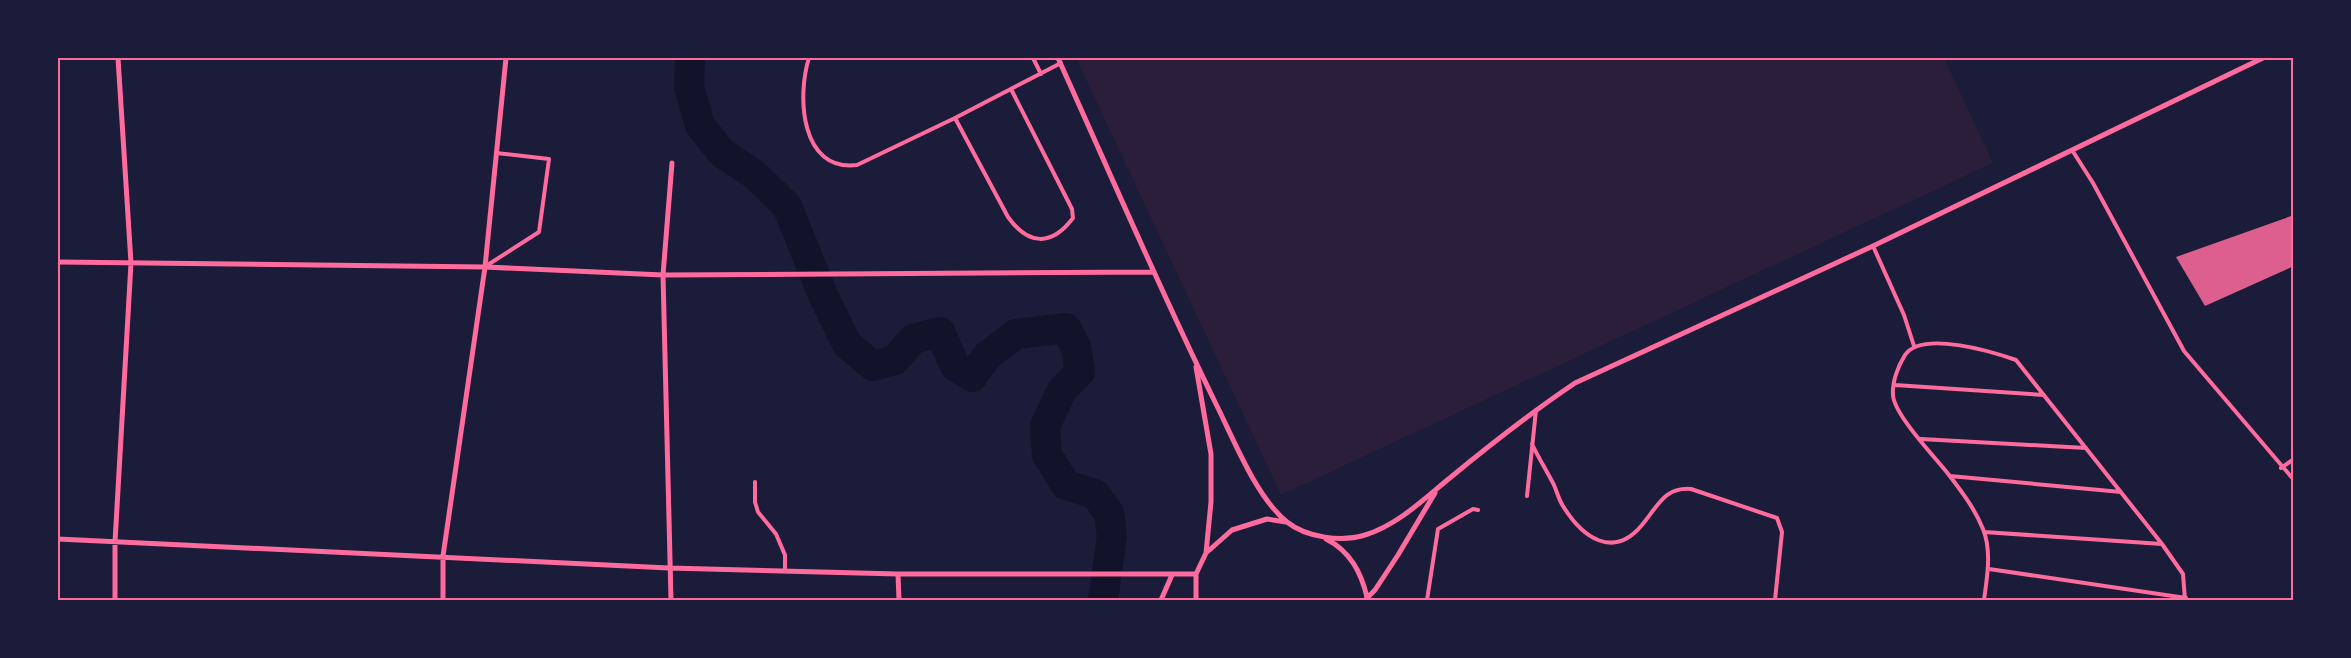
<svg xmlns="http://www.w3.org/2000/svg" width="2351" height="658" viewBox="0 0 2351 658" font-family="Mulish,sans-serif">
<style>
.green{fill:#2a1e3b}
.lines{fill:none;stroke-linecap:round;stroke-linejoin:round}
.river{stroke:#12122b;stroke-width:30}
.building{fill:#dd5f8e}
.service{stroke:#ff6b9d;stroke-width:4}
.minor{stroke:#ff6b9d;stroke-width:5}
.neatline{fill:none;stroke:#ff6b9d;stroke-width:2}
</style>
<rect width="100%" height="100%" fill="#1b1b3a"/>
<!-- green -->
<path class="green" d="M1076,58H1944L1993,163L1281,495Z"/>
<g class="lines">
<!-- river -->
<path class="river" d="M690,58L689,87L700,125L722,153L754,174L787,206L823,295L847,344L873,366L895,360L913,339L940,332L955,366L972,377L987,356L1016,334L1066,328L1076,347L1080,372L1062,390L1045,426L1047,455L1066,485L1095,494L1109,513L1112,536L1103,600"/>
</g>
<!-- building -->
<path class="building" d="M2294,215V266L2205,306L2176,257Z"/>
<g class="lines">
<!-- service -->
<path class="service" d="M809,58C797,95 800,172 857,165L955,118
M1033,58L1041,74
M1011,89L1072,209L1073,218C1051,247 1028,245 1008,217L955,118L1061,63
M2072,150L2093,183L2184,351L2294,480
M1873,246L1904,315L1914,346
M486,266L539,232L549,159L496,153
M1895,385L2044,395
M1921,439L2086,448
M1532,444C1539,459 1547,471 1554,485C1557,492 1559,500 1563,506C1582,537 1613,560 1642,525C1658,506 1664,487 1691,489L1777,518L1782,532L1775,600
M2281,468L2294,459
M1950,476L2121,492
M755,482V502L758,512L776,534L785,555V571
M1527,496L1536,410
M1984,532L2162,544
M1989,569L2186,598
M1427,600L1438,529L1473,509L1478,510
M1984,600C1987,578 1992,551 1983,529C1975,509 1962,492 1949,475C1936,458 1894,415 1893,395C1892,382 1898,366 1905,355C1922,330 1993,352 2016,360L2162,544L2183,574L2185,600"/>
<!-- minor -->
<path class="minor" d="M1058,58C1110,173 1160,290 1216,404C1234,440 1256,497 1287,522C1307,538 1342,542 1365,535C1398,525 1425,498 1451,477C1491,444 1532,412 1575,383L1873,246L2263,58
M58,262L485,267L663,275L1153,272
M1196,367L1211,454V502L1206,553L1196,574V600
M58,539L669,568L898,574H1196
M1326,539C1350,551 1361,572 1367,597
M1206,553L1232,530L1267,519L1286,522
M898,574L899,600
M115,600V542L131,263L118,58
M443,600V556L485,267L506,58
M671,600L663,275L672,163
M1161,600L1172,575
M1365,600L1375,590L1398,555L1435,493"/>
</g>
<!-- border -->
<rect width="2351" height="658" fill="none" stroke="#1b1b3a" stroke-width="118"/>
<rect x="59" y="59" width="2233" height="540" class="neatline"/>
</svg>
